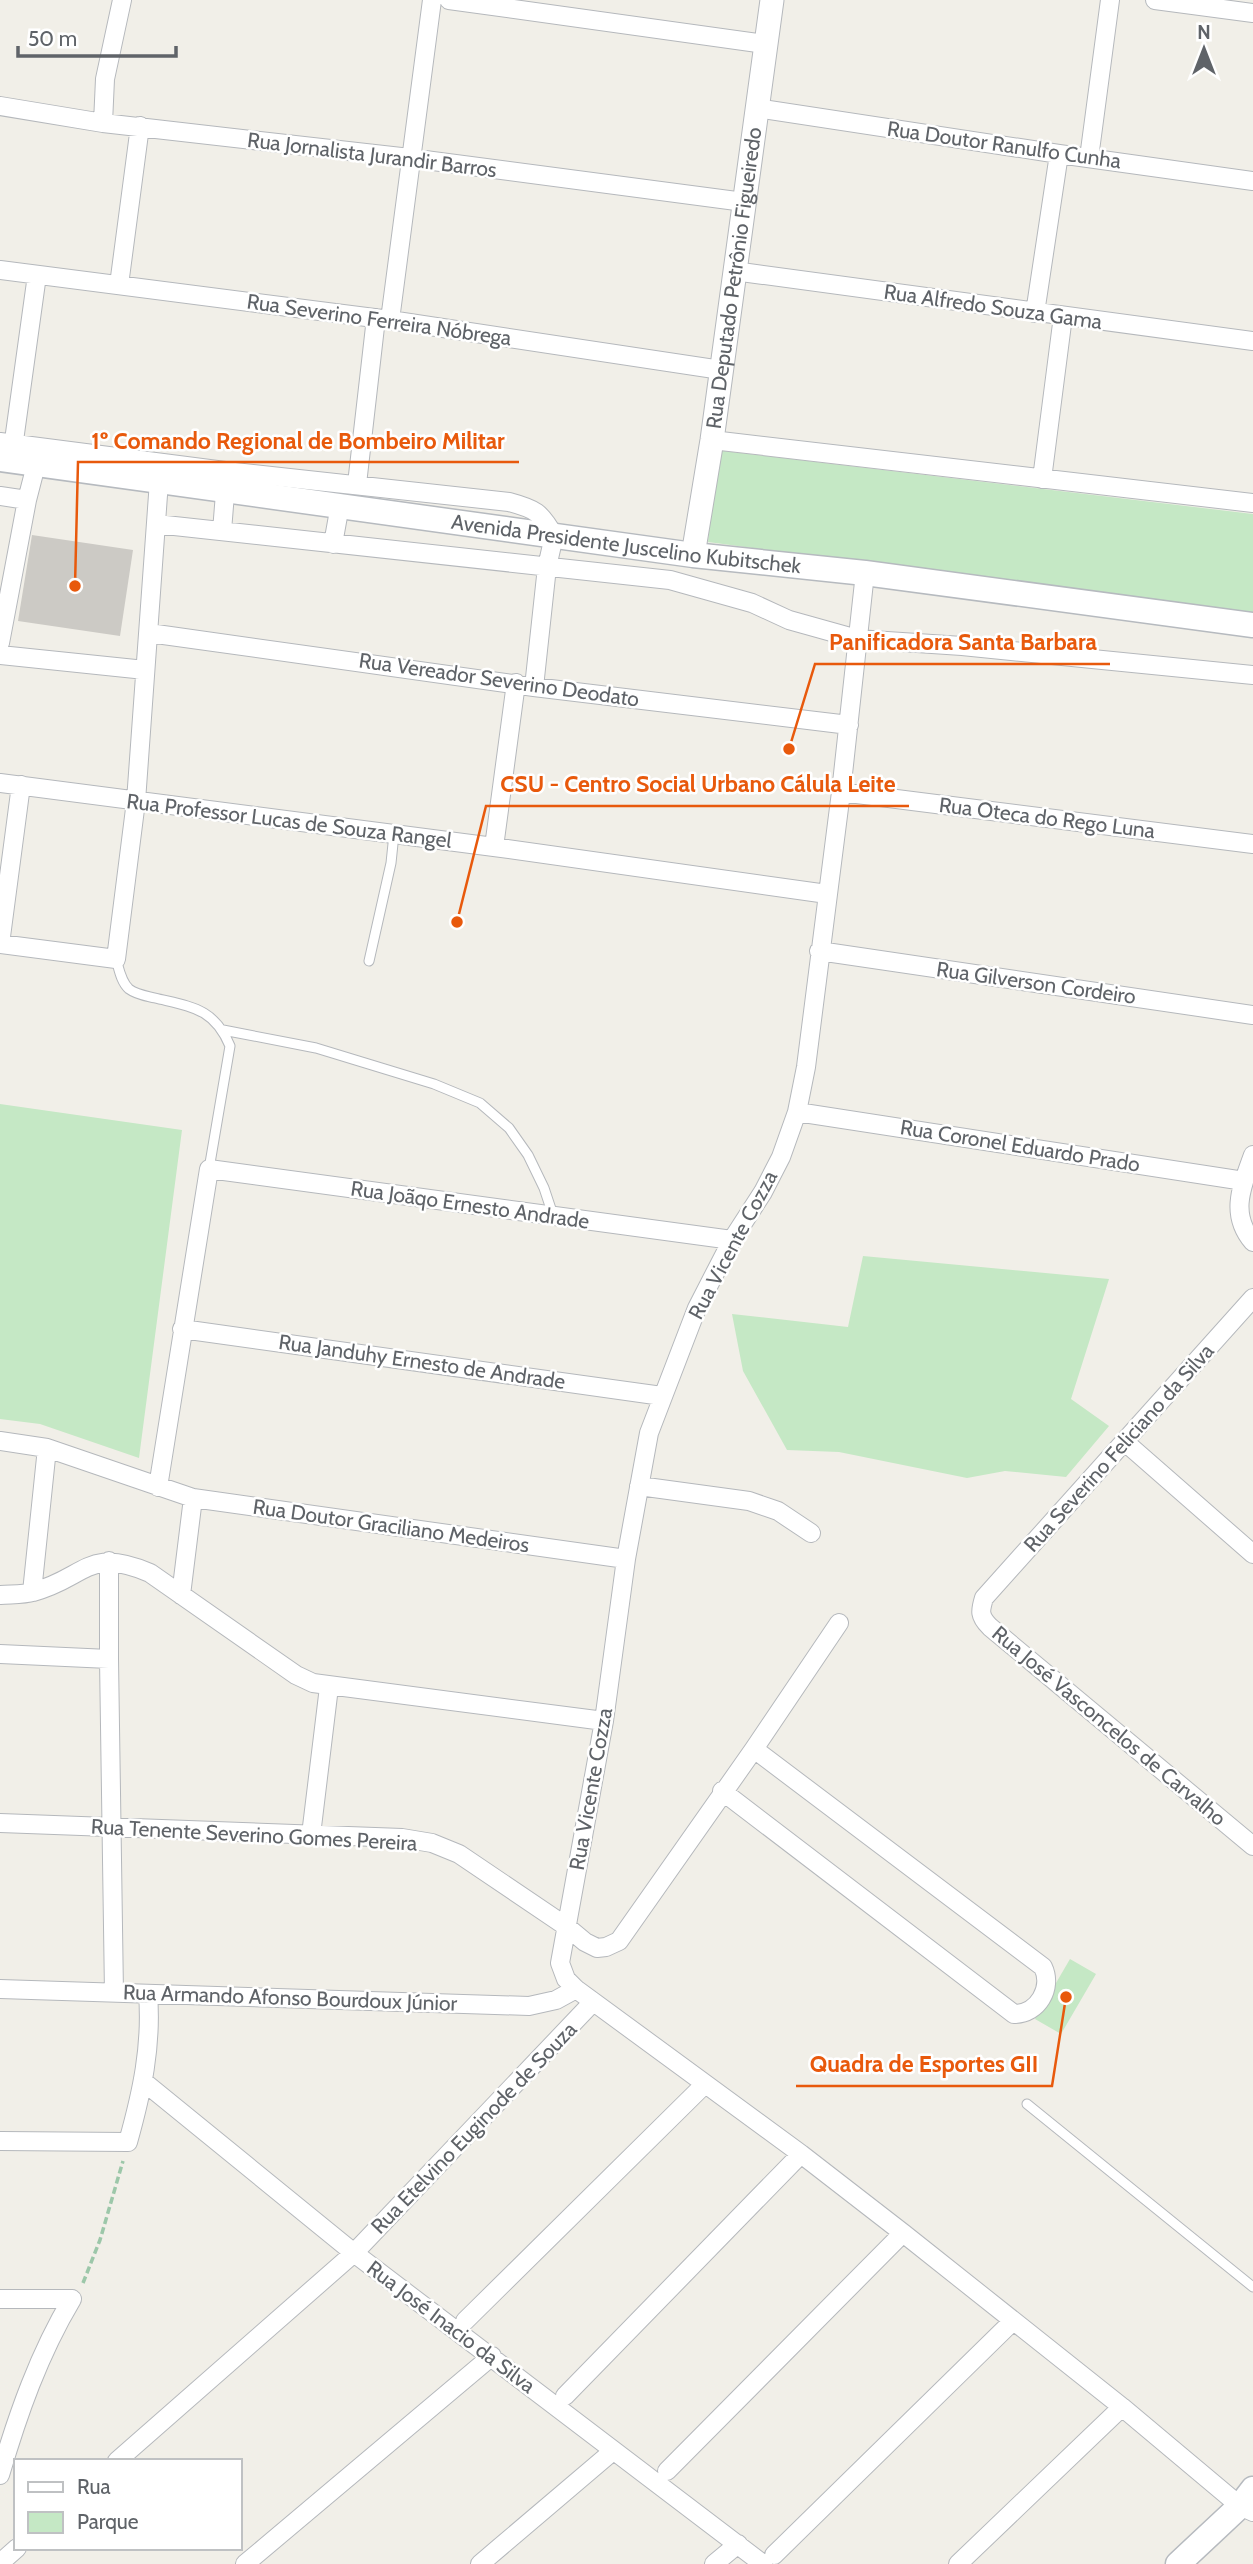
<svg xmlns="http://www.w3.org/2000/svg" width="1253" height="2564" viewBox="0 0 1253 2564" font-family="Cabin,sans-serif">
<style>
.green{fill:#c5e8c5}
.building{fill:#cccac5}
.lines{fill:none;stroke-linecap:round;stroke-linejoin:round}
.service-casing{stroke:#b5b8bc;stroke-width:11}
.minor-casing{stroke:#b5b8bc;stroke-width:20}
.tertiary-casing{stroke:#b5b8bc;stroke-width:25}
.secondary-casing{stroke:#b6babf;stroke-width:27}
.path{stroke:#9cc7a9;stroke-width:3.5;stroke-dasharray:7 3.5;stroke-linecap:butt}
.service{stroke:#fff;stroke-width:9}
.minor{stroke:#fff;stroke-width:18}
.tertiary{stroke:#fff;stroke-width:23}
.secondary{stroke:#fff;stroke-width:24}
.labels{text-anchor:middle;stroke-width:5;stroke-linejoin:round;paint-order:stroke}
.street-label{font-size:21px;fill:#5f6368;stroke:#fff}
.leader{fill:none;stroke:#e8590c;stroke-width:2.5}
.callout-dot{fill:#e8590c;stroke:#fff;stroke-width:2.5}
.callout-label{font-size:23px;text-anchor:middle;font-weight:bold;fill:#e8590c;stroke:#fff;stroke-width:5;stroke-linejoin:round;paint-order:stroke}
</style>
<rect width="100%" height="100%" fill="#f1efe8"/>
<!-- green -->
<path class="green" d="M716,450L1253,514V616L708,542Z
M0,1104L182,1130L139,1458L40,1424L0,1419Z
M863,1256L1109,1279L1071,1399L1109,1426L1066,1477L1005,1471L967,1478L839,1452L787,1450L743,1371L732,1314L848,1327Z
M1070,1959L1096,1974L1061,2034L1035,2019Z"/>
<!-- building -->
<path class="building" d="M32,535L133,550L120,636L18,621Z"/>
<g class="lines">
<defs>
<path id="service" d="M116,959C119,969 121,982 129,989C137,995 147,996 155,998C192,1007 214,1008 230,1046L209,1169
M369,961L391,863L394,834
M223,1030L316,1048L434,1084L480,1103L509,1128L528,1155L544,1188L553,1215
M1027,2104L1253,2287"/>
<path id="minor" d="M449,0L765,44
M1155,0L1253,13
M0,106L103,123L410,158L744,202
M756,108L1059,154L1253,181
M103,123L105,79L122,0
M1089,158L1110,0
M0,270L390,320L721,370
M734,271L1253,341
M119,285L140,126
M1035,313L1059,154
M390,320L432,0
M712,440L1253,503
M0,442L225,471L509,502C535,509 541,512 554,536L547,567L534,687
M12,455L37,275
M1042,479L1063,316
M357,484L376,318
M0,496L27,500L36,465
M156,524L670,580L752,603L789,620L857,639L962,646L1253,675
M222,531L226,481
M333,544L340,505
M865,573L841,792L806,1067L797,1112L781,1157L763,1192L732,1240L697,1308L649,1433L626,1559L604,1721L560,1963L566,1979L576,1989L801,2154L903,2233L1122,2407L1240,2506L1253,2512
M149,633L534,687L849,725
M0,643L27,500
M0,655L145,670
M0,783L494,847L827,894
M841,792L1253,844
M494,847L516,683
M0,944L116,959L136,801L159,481
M0,944L21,785
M819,951L1253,1015
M797,1112L1244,1181
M1253,1155C1242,1186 1229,1214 1253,1242
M1253,1298L984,1598C980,1611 979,1616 990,1627L1253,1846
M182,1329L662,1396
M0,1441L47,1448L193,1498L626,1559
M1125,1442L1253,1554
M639,1486L749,1501L778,1511L811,1533
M158,1487L209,1169L732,1240
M109,1561V1659L114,1993
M32,1592L47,1448
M0,1595C10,1594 23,1595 33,1592C86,1578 87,1546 150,1573L296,1675L313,1683L604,1721
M181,1595L193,1498
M0,1654L109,1659
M722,1791L1014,2014C1038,2014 1053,1988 1043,1967L754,1749
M0,1823L402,1838L432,1843L459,1854L567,1927L585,1942L597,1948L606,1947L619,1941L754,1749L839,1623
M311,1835L329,1687
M0,1989L529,2006L556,2000L576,1989
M144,2082L354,2253L763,2564
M0,2141L128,2142C142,2092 152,2046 148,1994
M0,2299H72
M465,2321L704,2085
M565,2396L801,2154
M117,2461L354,2253L593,2002
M667,2471L903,2233
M0,2475C18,2414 39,2354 72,2299
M774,2555L1013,2321
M0,2563L17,2548
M245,2564L492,2356
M480,2564L613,2451
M714,2564L738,2544
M958,2564L1122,2407"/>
<g id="tertiary">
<path id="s1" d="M693,555L712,440L772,0"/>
</g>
<g id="secondary">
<path id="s2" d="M0,459L693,555L865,573L1253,625"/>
<path d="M1178,2564L1240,2506L1253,2489"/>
</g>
</defs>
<!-- service casing -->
<use href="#service" class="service-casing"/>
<!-- minor casing -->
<use href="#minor" class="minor-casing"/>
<!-- tertiary casing -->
<use href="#tertiary" class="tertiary-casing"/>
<!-- secondary casing -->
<use href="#secondary" class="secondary-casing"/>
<!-- path -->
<path class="path" d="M83,2283L100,2240L123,2161"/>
<!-- service -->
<use href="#service" class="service"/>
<!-- minor -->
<use href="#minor" class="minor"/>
<!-- tertiary -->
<use href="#tertiary" class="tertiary"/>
<!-- secondary -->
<use href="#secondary" class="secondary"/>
</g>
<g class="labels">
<!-- street labels -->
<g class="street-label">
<text transform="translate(1004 145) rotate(8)" y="7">Rua Doutor Ranulfo Cunha</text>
<text transform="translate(372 155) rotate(7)" y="7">Rua Jornalista Jurandir Barros</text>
<text dy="7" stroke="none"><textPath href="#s1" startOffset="280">Rua Deputado Petrônio Figueiredo</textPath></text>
<text transform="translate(993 307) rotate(8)" y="7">Rua Alfredo Souza Gama</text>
<text transform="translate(379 320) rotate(8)" y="7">Rua Severino Ferreira Nóbrega</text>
<text dy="7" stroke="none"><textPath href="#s2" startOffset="632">Avenida Presidente Juscelino Kubitschek</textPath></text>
<text transform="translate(499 680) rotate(8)" y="7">Rua Vereador Severino Deodato</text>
<text transform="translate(1047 818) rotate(7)" y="7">Rua Oteca do Rego Luna</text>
<text transform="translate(289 821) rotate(7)" y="7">Rua Professor Lucas de Souza Rangel</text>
<text transform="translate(1036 983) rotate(8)" y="7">Rua Gilverson Cordeiro</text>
<text transform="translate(1020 1146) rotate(9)" y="7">Rua Coronel Eduardo Prado</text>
<text transform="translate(470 1205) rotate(8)" y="7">Rua Joãqo Ernesto Andrade</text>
<text transform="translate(733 1245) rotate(-62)" y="7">Rua Vicente Cozza</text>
<text transform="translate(422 1362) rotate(8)" y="7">Rua Janduhy Ernesto de Andrade</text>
<text transform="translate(1119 1448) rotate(-48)" y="7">Rua Severino Feliciano da Silva</text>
<text transform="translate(391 1526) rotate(8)" y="7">Rua Doutor Graciliano Medeiros</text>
<text transform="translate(1109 1726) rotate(40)" y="7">Rua José Vasconcelos de Carvalho</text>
<text transform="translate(591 1789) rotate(-80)" y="7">Rua Vicente Cozza</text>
<text transform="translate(254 1835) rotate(3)" y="7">Rua Tenente Severino Gomes Pereira</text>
<text transform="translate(290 1998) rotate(2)" y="7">Rua Armando Afonso Bourdoux Júnior</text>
<text transform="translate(474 2128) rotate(-46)" y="7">Rua Etelvino Euginode de Souza</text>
<text transform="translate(451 2327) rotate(37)" y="7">Rua José Inacio da Silva</text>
</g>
</g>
<!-- callouts -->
<path class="leader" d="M75 586L78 462H519M789 749L815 664H1110M457 922L486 806H909M1066 1997L1052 2086H796"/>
<g class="callout-dot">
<circle cx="75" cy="586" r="7"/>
<circle cx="789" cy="749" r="7"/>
<circle cx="457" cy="922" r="7"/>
<circle cx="1066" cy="1997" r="7"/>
</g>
<g class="callout-label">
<text x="298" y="449">1º Comando Regional de Bombeiro Militar</text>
<text x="963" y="650">Panificadora Santa Barbara</text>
<text x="698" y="792">CSU - Centro Social Urbano Cálula Leite</text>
<text x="924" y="2072">Quadra de Esportes GII</text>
</g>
<!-- legend -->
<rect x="14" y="2459" width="228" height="91" fill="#ffffff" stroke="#bfc1c3" stroke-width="2"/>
<rect x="28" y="2482" width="35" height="10" fill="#ffffff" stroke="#bfc1c3" stroke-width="2"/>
<text x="77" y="2494" font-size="21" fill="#5f6368">Rua</text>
<rect x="28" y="2512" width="35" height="21" fill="#c5e8c5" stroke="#bfc1c3" stroke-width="2"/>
<text x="77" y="2529" font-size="21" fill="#5f6368">Parque</text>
<!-- north arrow -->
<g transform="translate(1204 49)" stroke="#ffffff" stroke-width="5" paint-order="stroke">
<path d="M0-5L12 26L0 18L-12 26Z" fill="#5f6368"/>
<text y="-10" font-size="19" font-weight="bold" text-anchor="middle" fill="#5f6368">N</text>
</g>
<!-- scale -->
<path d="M18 46v10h158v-10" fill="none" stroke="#5f6368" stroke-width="3.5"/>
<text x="28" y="46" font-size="21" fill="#5f6368" stroke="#ffffff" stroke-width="5" paint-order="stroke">50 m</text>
</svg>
